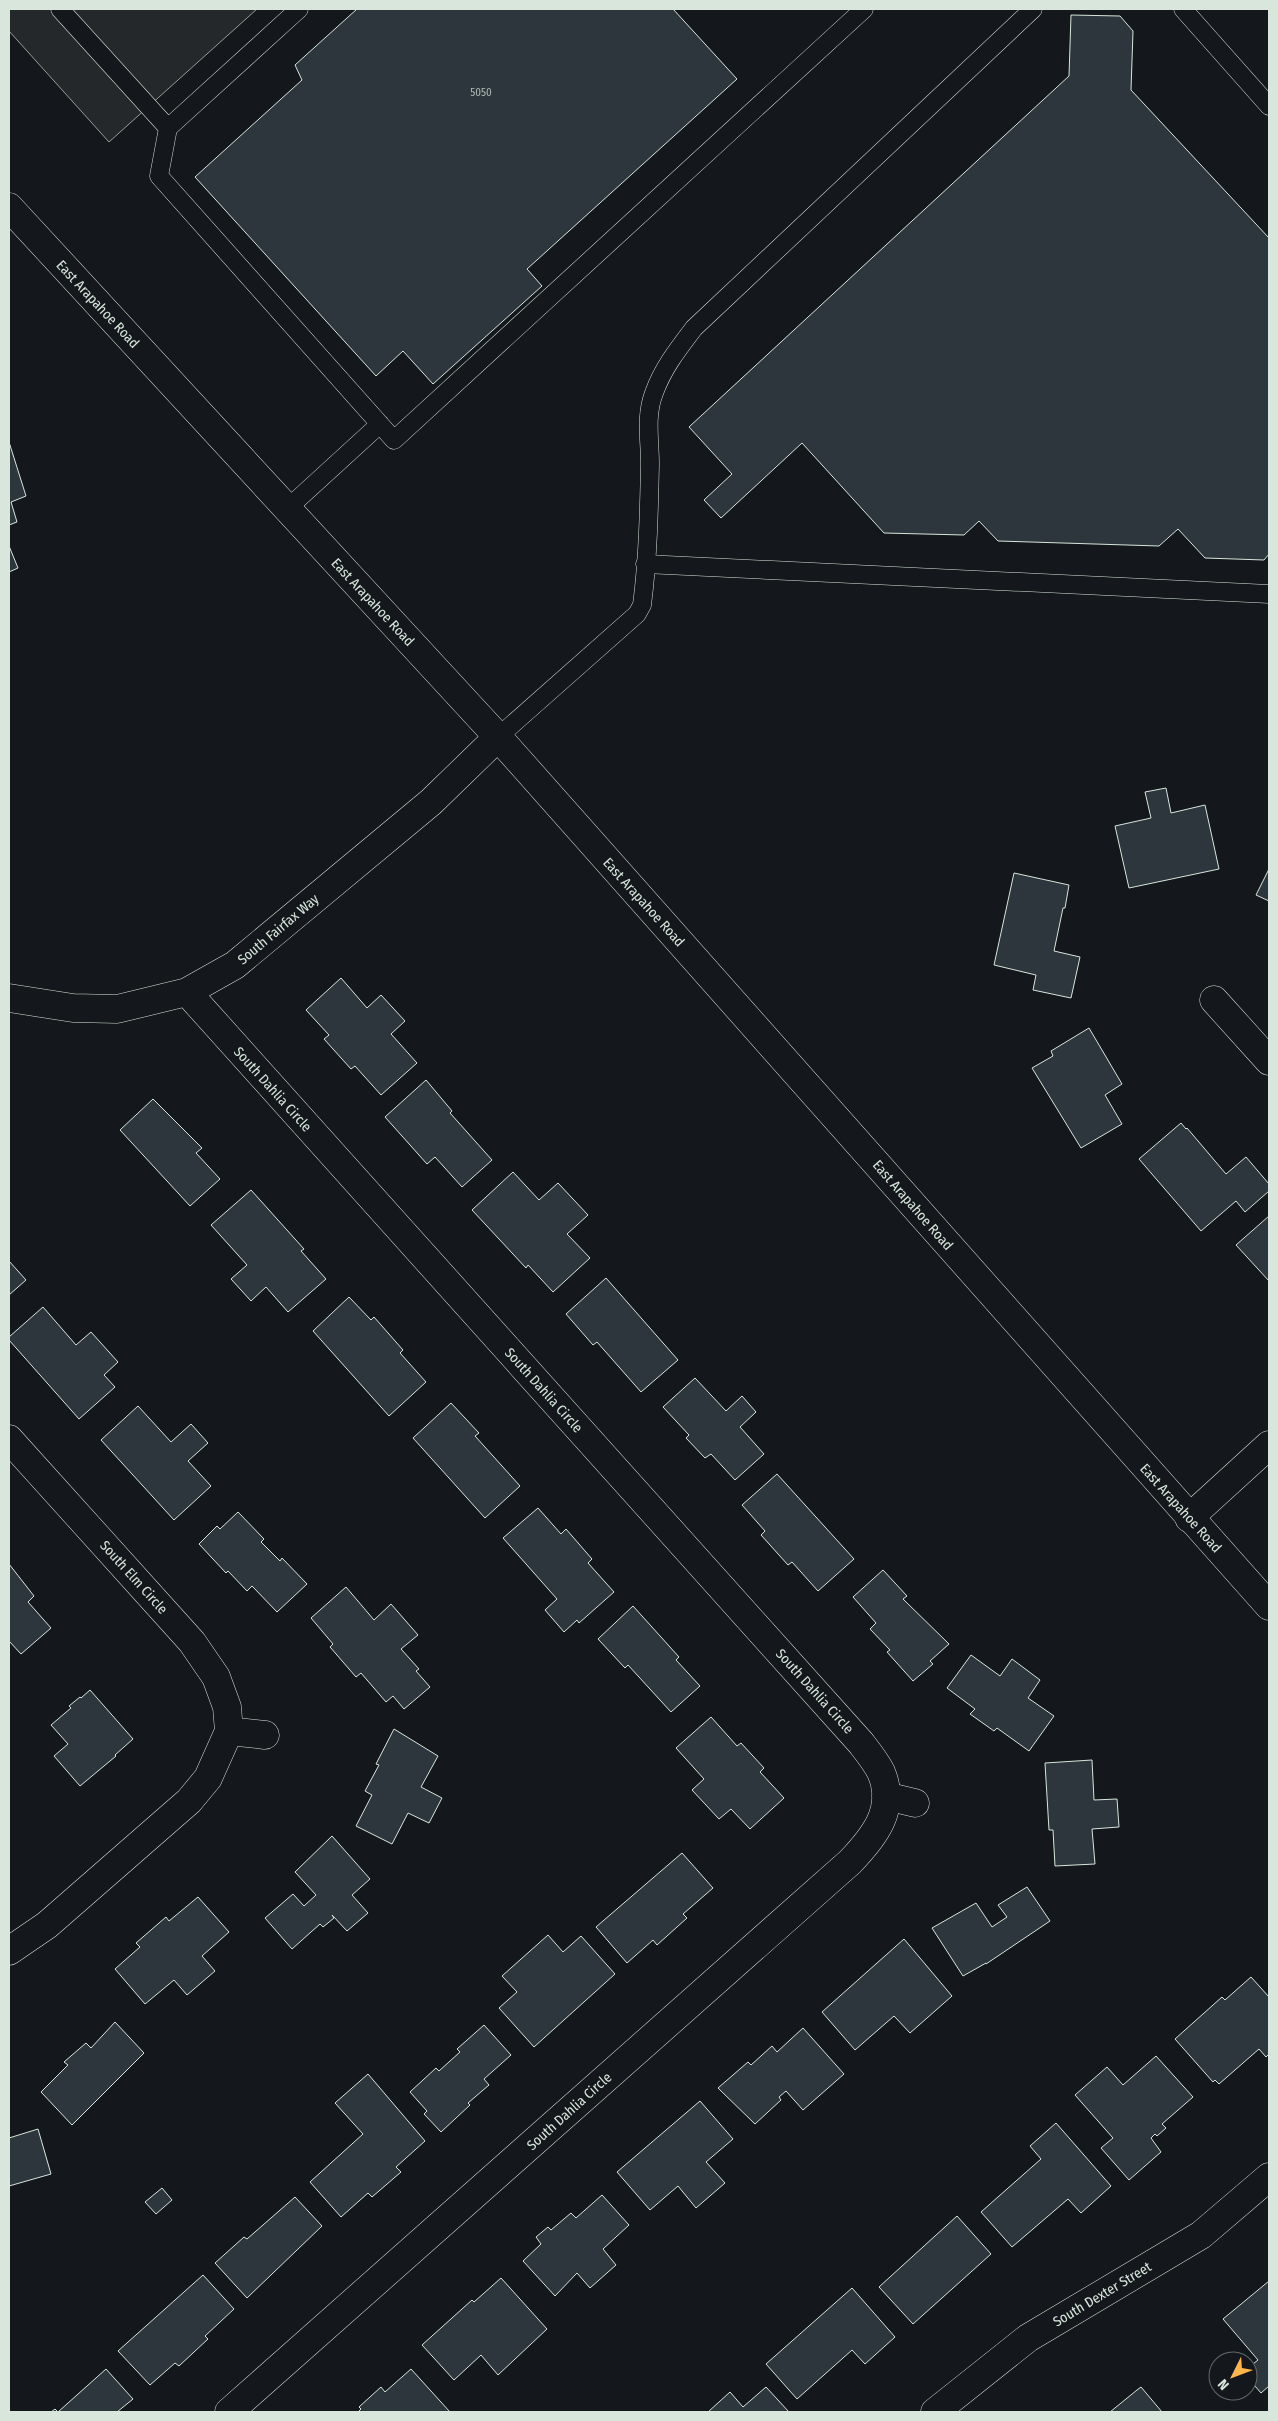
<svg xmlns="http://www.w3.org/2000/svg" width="1278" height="2421" viewBox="0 0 1278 2421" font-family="'Fira Sans Condensed',sans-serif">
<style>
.parking{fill:#24282b;stroke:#939e99}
.building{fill:#2c363c;stroke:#d8e6dc}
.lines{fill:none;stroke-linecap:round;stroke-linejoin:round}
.service-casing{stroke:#d8e6dc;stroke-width:19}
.minor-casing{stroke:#d8e6dc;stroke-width:29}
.primary-casing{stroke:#d8e6dc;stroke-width:29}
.service{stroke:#14181c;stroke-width:18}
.minor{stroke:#14181c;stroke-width:28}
.primary{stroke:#14181c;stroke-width:28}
.labels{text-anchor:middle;stroke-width:4;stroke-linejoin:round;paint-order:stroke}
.number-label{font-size:11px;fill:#adbab4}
.street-label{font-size:14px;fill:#d8e6dc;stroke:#14181c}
</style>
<rect width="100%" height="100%" fill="#14181c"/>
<!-- parking -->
<path class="parking" d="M9,9H257L109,142L9,31Z"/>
<!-- building -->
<path class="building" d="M357,9H673L737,79L527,269L542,286L433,384L403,351L376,376L195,177L302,80L295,65Z
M1071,15L1120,16L1133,31L1131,90L1269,238V554L1264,560L1205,558L1178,529L1159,546L998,541L979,521L964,535L884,533L802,443L721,518L704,500L732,474L689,427L1069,76Z
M9,442L26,496L11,502L17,522L9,525Z
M9,546L18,568L9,572Z
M1166,788L1171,813L1205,805L1219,869L1129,888L1115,826L1151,818L1145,792Z
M1269,869V901L1256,895Z
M1014,873L1069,885L1065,908H1063L1054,951L1080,957L1071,998L1033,990L1036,975L994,965Z
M341,978L367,1008L381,995L405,1021L391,1034L417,1063L381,1095L355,1066L351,1069L324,1039L329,1035L306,1010Z
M1089,1028L1122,1084L1105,1095L1122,1124L1081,1148L1032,1068L1053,1056L1051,1051Z
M426,1080L452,1111L450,1113L492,1160L462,1187L435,1157L427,1164L385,1117Z
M153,1099L202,1148L196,1153L220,1179L190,1206L120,1130Z
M1181,1123L1186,1129L1187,1128L1226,1174L1246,1157L1269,1184V1191L1245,1212L1236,1201L1201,1231L1139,1159Z
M513,1172L539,1200L558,1183L588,1215L567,1234L590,1258L553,1292L528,1265L526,1268L472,1210Z
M251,1190L304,1249L301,1251L326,1279L288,1312L266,1287L251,1301L231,1279L247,1265L211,1225Z
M1269,1216V1281L1236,1245Z
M9,1261L26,1280L9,1295Z
M606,1278L678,1360L641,1392L597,1342L593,1345L566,1314Z
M349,1297L371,1320L374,1317L403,1350L400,1353L426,1382L389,1416L313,1331Z
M43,1307L76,1345L91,1332L118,1362L104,1375L115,1387L79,1419L9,1340V1337Z
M695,1378L726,1411L742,1396L756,1412L740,1427L764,1454L735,1480L711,1454L705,1458L686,1438L689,1435L663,1407Z
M451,1403L479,1433L475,1436L520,1486L485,1518L413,1438Z
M138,1406L171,1442L191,1424L208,1443L188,1461L211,1486L174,1520L101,1440Z
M777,1474L854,1559L818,1591L792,1562L788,1565L761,1535L765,1531L742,1505Z
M538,1508L561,1534L566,1529L592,1559L588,1563L614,1592L579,1623L577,1620L564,1632L545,1610L557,1599L503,1538Z
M238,1512L264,1539L261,1542L280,1561L282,1558L307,1584L277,1612L252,1586L247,1591L228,1571L226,1573L199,1544L217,1526L220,1529Z
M9,1564L34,1596L28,1602L51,1628L21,1654L9,1641Z
M883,1570L907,1596L903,1599L949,1644L930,1661L933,1664L913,1681L887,1652L890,1650L870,1629L876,1623L853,1597Z
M346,1587L374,1620L391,1604L418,1635L401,1649L419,1669L416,1671L430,1687L404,1709L393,1696L386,1702L361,1673L356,1677L330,1647L333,1644L311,1618Z
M633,1606L679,1657L676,1660L700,1686L671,1712L628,1665L625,1668L598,1639Z
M971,1655L1000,1676L1012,1659L1040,1680L1028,1698L1054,1716L1029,1751L997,1728L994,1731L970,1714L975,1709L947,1688Z
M90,1690L133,1739L115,1755L116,1756L80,1786L54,1756L68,1744L51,1725L71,1708L69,1706L80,1697L81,1698Z
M711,1717L737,1746L741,1743L764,1768L760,1772L784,1798L750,1829L731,1809L719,1819L692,1790L704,1779L676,1748Z
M394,1729L438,1756L421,1787L442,1798L429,1823L408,1813L392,1844L356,1826L372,1795L365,1791L379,1765L376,1764Z
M1092,1760L1094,1800L1117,1799L1119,1827L1092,1829L1095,1864L1055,1866L1053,1830H1049L1045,1763Z
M332,1836L370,1879L352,1895L368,1913L347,1931L332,1915L334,1918L323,1927L320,1924L292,1949L265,1918L293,1894L304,1906L316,1895L295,1872Z
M682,1853L713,1888L683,1914L687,1918L657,1945L653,1940L627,1963L596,1927Z
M1027,1887L1050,1921L986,1964V1963L963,1976L932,1928L976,1903L992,1927L1007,1917L998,1905Z
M198,1897L229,1932L202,1956L215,1971L187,1995L174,1980L145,2004L115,1969L140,1947L136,1943L166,1917L169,1921Z
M548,1935L563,1952L581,1936L615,1974L534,2047L499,2008L517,1992L502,1976Z
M904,1939L952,1996L910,2033L894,2016L855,2050L822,2012Z
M1251,1977L1269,1997V2054L1266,2057L1259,2049L1219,2084L1215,2080L1213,2082L1175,2039L1222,1997L1225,2000Z
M115,2022L144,2053L72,2125L41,2092L68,2065L64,2062L86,2043L91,2048Z
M484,2025L511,2055L484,2079L489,2085L468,2103L470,2105L441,2132L424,2114L427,2111L410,2092L436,2068L439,2071L460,2052L457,2049Z
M803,2028L844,2074L803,2110L786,2091L779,2097L781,2100L755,2124L718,2088L748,2062L751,2065L772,2046L777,2052Z
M1156,2056L1193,2097L1162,2124L1166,2128L1157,2136L1155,2134L1151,2138L1161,2152L1129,2180L1101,2148L1113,2138L1075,2095L1107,2067L1123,2085Z
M368,2074L425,2141L396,2167L401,2172L372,2197L368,2193L341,2217L310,2182L363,2134L335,2103Z
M700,2101L733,2139L706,2162L725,2183L696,2208L678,2186L650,2210L617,2172Z
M1056,2123L1111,2186L1081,2213L1068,2199L1012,2247L981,2212L1041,2159L1030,2146Z
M38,2129L51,2174L9,2186V2138Z
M162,2188L172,2200L156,2214L145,2202Z
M602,2195L629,2225L603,2249L616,2265L590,2288L577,2273L555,2296L523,2261L541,2244L536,2237L548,2227L551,2230L571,2213L576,2218Z
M295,2197L322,2226L247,2298L215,2263L244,2237L247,2239Z
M957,2216L991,2254L913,2324L879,2287Z
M203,2275L234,2309L205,2336L208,2339L179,2366L175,2363L150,2385L118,2351Z
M501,2278L547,2329L498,2375L481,2355L454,2380L422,2345L472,2300L474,2302Z
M1269,2281V2386L1261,2393L1248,2378V2368L1258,2360L1223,2319Z
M852,2288L895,2337L865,2364L852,2350L797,2399L766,2364Z
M106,2369L133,2399L117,2412H51L55,2409L58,2412Z
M411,2369L450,2412H358L361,2409L359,2407L381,2387L385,2392Z
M766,2387L789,2412H708L730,2392L743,2407Z
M1141,2387L1162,2412H1110L1137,2390Z"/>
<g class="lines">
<defs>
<path id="service" d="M60,9L168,128
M299,9L168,128L159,176L394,440L864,9
M1183,9L1269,106
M287,509L380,424
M645,564L1269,594
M498,737L637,614L642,605C648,559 649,511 650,464C650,440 645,416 654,393C663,368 678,349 694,328L1033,9"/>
<path id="minor" d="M187,992L861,1743C868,1752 876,1762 881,1772C897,1809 874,1837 850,1862L229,2412
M9,998L73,1008L117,1009L187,992L235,965L431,802L498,737
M1214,1000L1269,1061
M9,1439L192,1642L216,1677L227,1707L229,1731L208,1778L189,1801L47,1925L9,1951
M1189,1518L1269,1445
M229,1731L265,1735
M886,1796L915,1803
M935,2412L1028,2338L1201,2235L1269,2177"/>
<path id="primary" d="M9,207L498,737L1269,1606"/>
</defs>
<!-- service casing -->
<use href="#service" class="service-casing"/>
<!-- minor casing -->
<use href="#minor" class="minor-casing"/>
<!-- primary casing -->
<use href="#primary" class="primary-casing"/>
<!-- service -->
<use href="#service" class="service"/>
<!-- minor -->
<use href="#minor" class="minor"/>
<!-- primary -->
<use href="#primary" class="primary"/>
</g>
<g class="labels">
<!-- number labels -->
<g class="number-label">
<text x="481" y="96">5050</text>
</g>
<!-- street labels -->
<g class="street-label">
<text transform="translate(98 304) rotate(47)" y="5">East Arapahoe Road</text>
<text transform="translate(373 602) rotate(47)" y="5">East Arapahoe Road</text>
<text transform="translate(644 902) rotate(48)" y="5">East Arapahoe Road</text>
<text transform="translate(278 929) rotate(-40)" y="5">South Fairfax Way</text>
<text transform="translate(273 1089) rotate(48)" y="5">South Dahlia Circle</text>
<text transform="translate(913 1205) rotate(49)" y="5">East Arapahoe Road</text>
<text transform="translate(544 1390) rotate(48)" y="5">South Dahlia Circle</text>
<text transform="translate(1181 1508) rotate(48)" y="5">East Arapahoe Road</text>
<text transform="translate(134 1577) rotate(48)" y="5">South Elm Circle</text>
<text transform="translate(815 1691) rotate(48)" y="5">South Dahlia Circle</text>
<text transform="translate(569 2111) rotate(-42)" y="5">South Dahlia Circle</text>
<text transform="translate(1102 2294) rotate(-31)" y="5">South Dexter Street</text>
</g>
</g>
<!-- border -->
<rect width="1278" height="2421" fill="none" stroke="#d8e6dc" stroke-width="20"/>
<!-- north arrow -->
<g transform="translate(1233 2376) rotate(228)"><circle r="24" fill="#14181c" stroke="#626a69"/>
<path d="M0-4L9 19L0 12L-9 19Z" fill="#ffb74d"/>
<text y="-8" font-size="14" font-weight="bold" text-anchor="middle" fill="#d8e6dc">N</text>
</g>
</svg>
